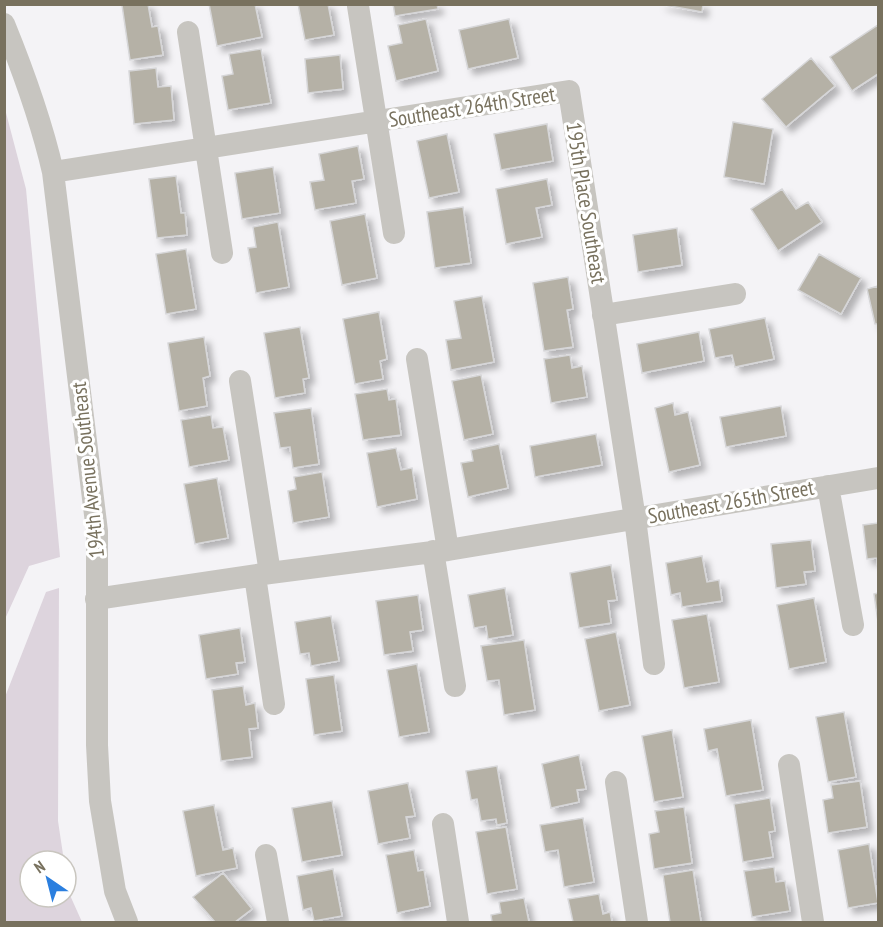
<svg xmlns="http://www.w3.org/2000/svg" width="883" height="927" viewBox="0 0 883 927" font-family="'PT Sans Narrow',sans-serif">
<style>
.green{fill:#ddd4dd}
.building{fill:#b5b1a6;stroke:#d6d6d8;stroke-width:1.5;filter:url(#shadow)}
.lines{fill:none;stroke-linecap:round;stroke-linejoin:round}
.street{stroke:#c7c5c0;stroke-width:22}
.labels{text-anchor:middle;stroke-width:6;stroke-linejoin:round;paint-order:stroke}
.street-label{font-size:21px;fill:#78715e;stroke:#fff}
</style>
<defs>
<filter id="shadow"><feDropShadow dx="5.5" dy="5.5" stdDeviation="3" flood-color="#0004"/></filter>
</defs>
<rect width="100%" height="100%" fill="#f4f3f6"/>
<!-- green -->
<path class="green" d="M5,109L26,189L60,557L29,566L5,619Z
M59,588L58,821L64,861H30V897H66V871L69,893L82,922H5V697L46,592Z"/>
<!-- building -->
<path class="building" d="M148,4L152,27L158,26L163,55L130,60L122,5Z
M209,4H255L262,37L217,46Z
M298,4H328L334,35L305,40Z
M393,4H437L438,9L395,16Z
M660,4H703L702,12Z
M426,19L438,71L396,81L388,46L402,43L398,25Z
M509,19L518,58L468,69L459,30Z
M878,25V74L852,91L830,57Z
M261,49L271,103L228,110L222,76L233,74L229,54Z
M340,55L343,89L308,93L305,59Z
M811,58L835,86L786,127L762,99Z
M156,68L158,87L171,86L174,120L134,124L129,71Z
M733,122L773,129L764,184L724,177Z
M547,124L553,161L501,170L494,134Z
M447,134L459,192L429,198L417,141Z
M358,146L364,179L352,181L356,203L315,210L310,182L324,180L319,154Z
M273,167L280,213L242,219L235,173Z
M176,176L181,213H185L187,235L157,238L149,179Z
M547,179L552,205L536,208L542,237L506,244L496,189Z
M782,189L796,209L808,202L822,222L778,251L751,209Z
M463,207L471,263L435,268L427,212Z
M365,214L377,278L342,285L330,221Z
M278,222L289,287L256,293L248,248L256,247L253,227Z
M677,228L682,265L638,272L633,235Z
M186,249L196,309L166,314L156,254Z
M819,254L861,278L841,314L798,290Z
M568,277L573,309L567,310L573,347L544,351L533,283Z
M878,286V324H875L867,289Z
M482,296L494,362L451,370L446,340L461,338L454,301Z
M379,312L387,359L380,361L383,379L355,384L343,319Z
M765,318L774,359L735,367L732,355L715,358L709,329Z
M300,327L309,378L303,379L305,393L275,398L264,333Z
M699,332L704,361L642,373L637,344Z
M204,337L210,376L203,378L207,406L179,411L168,343Z
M570,355L572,368L582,366L587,397L551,403L544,359Z
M481,375L493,434L464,440L452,381Z
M387,389L389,400L396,399L401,435L363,440L355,394Z
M673,403L675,415L688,412L700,465L669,472L655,408Z
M781,406L786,436L726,447L720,417Z
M311,408L319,464L293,468L290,447L280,448L274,413Z
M211,415L213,428L223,427L229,460L189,467L181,420Z
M596,434L602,465L535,477L530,446Z
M499,444L508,488L468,497L461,463L473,461L471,450Z
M396,448L401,470L412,468L417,499L377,507L367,453Z
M322,472L329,517L293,523L288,491L296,489L294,477Z
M217,478L228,538L195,544L184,484Z
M878,523V568L877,558L867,559L863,525Z
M811,540L815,571L804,572L806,584L776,588L771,544Z
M702,556L707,582L719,580L722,601L682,607L680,593L671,595L666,563Z
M611,565L617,600L608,601L611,623L579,628L570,573Z
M505,588L513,635L488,639L486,626L474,628L468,595Z
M878,593V622L874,594Z
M418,595L423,630L410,632L413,651L384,655L376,601Z
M814,598L826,662L789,669L777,605Z
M707,614L719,682L684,688L672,620Z
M331,616L339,661L311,666L309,653L300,654L295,622Z
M240,628L245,662L236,663L238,674L206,679L199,635Z
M616,632L630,705L599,711L585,639Z
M524,640L535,710L504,715L499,680L487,681L481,646Z
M417,664L429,732L399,737L387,670Z
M334,675L342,731L314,735L306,679Z
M243,686L246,705L255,703L258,728L249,729L252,757L221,761L212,690Z
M844,712L856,777L828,782L816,717Z
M751,720L763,790L726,796L717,749L708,751L704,729Z
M672,730L683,797L654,802L642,736Z
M579,755L586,789L577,790L579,802L551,808L542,764Z
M497,766L507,823L497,825L496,819L481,821L477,799L471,800L466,771Z
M860,781L867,827L828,833L823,800L833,798L831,785Z
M408,783L415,816L406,817L410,838L378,844L368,791Z
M770,798L775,831L769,832L773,857L743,862L734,804Z
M332,801L342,855L302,862L292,808Z
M214,805L223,850L233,848L237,868L196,876L183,811Z
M684,807L692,863L654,869L649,834L659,832L655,811Z
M583,818L594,882L564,887L558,850L545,852L540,825Z
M506,827L517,889L487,894L476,832Z
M869,844L878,903L848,908L838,850Z
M414,850L418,871L424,870L430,906L397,913L386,855Z
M774,867L776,882L785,881L790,911L752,917L744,871Z
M333,869L342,916L314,921L311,908L303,910L297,876Z
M693,870L701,922H670L663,875Z
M223,873L252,909L235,922H215L193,897Z
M599,894L603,914L610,912L612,922H573L568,899Z
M524,898L529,922H492L491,915L501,913L499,902Z"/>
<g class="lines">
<!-- street -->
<path class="street" d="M358,6L394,233
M4,24C24,73 41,120 53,172L97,531V745L100,801L115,891L127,922
M188,32L222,253
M53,172L569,91L635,519L654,664
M603,315L735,294
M417,359L448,550
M240,381L270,573
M828,486L853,625
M433,551L455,686
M255,576L274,704
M96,599L270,573L448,550L878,478
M789,765L813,922
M616,782L637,922
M443,824L458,922
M266,855L278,922"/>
</g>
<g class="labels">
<!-- street labels -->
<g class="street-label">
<text transform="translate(472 107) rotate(-9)" y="7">Southeast 264th Street</text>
<text transform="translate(586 203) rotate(81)" y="7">195th Place Southeast</text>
<text transform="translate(88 470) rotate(-96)" y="7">194th Avenue Southeast</text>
<text transform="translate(731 502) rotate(-10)" y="7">Southeast 265th Street</text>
</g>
</g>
<!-- border -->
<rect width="883" height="927" fill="none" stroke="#78715e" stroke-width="12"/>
<!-- north arrow -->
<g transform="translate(48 879) rotate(325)"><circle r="28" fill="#ffffff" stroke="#c9c6bf" stroke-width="1.5"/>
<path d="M0-4.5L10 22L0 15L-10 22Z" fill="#2b7fdf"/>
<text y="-9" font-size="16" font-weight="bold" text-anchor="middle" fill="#78715e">N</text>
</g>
</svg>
